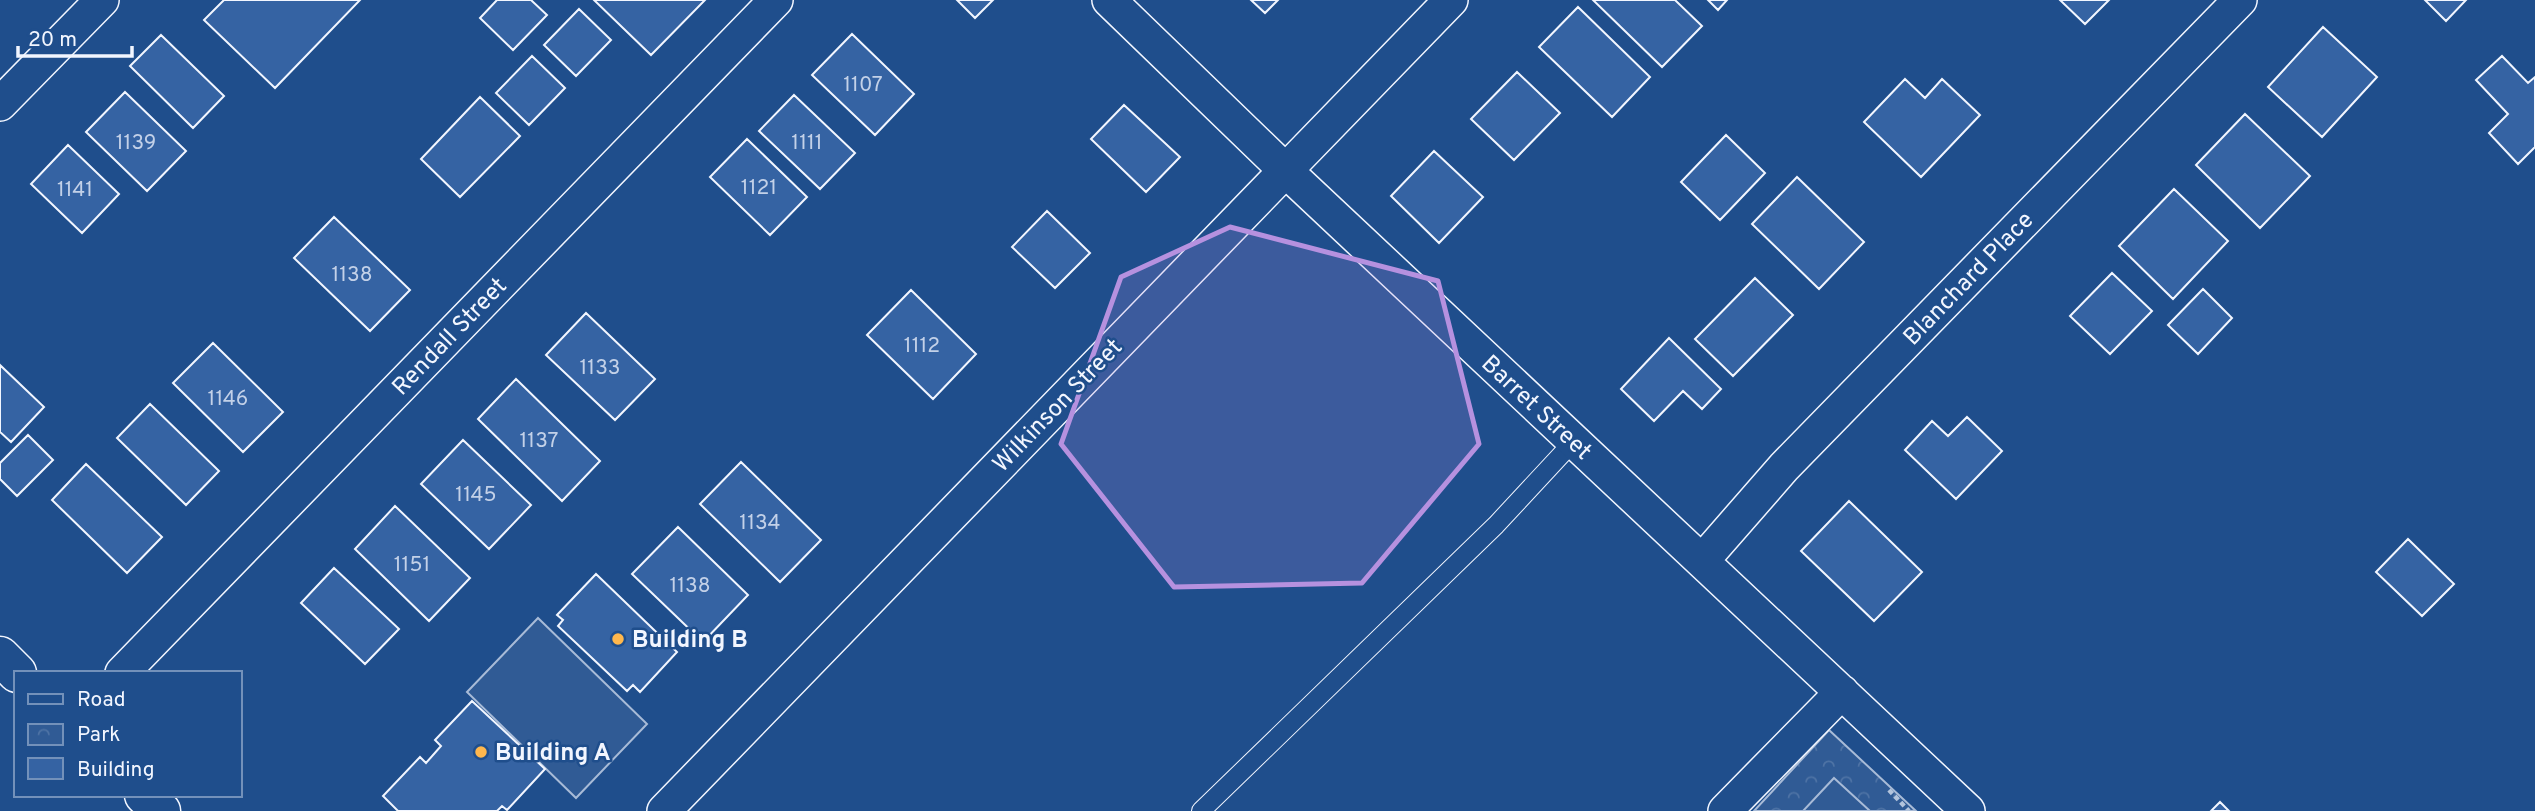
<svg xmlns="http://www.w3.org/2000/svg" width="2535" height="811" viewBox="0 0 2535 811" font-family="Overpass,sans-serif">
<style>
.park{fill:url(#park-crowns);stroke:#a8bbd7;stroke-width:2}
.pitch{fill:#305b95;stroke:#a8bbd7;stroke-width:2}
.building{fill:#3563a3;stroke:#f2f6ff;stroke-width:2}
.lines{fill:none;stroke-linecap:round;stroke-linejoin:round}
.service-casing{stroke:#f2f6ff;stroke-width:20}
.minor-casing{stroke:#f2f6ff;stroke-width:36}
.tertiary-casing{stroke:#f2f6ff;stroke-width:41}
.path{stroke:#b3c4dc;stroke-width:4.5;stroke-dasharray:5 3.5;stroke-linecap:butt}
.service{stroke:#1f4e8c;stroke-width:18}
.minor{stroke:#1f4e8c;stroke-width:33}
.tertiary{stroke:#1f4e8c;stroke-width:38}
.marked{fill:#b691df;fill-opacity:0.2;stroke:#b691df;stroke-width:5;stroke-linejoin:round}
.poi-dot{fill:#ffb74d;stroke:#1f4e8c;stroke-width:2.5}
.labels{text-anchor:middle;stroke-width:5;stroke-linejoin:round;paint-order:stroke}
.number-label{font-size:21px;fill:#c3d1e8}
.street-label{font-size:24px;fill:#f2f6ff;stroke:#1f4e8c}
.poi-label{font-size:24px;font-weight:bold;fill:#f2f6ff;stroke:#1f4e8c;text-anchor:start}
</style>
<defs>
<pattern id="park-crowns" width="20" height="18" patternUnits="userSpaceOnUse" patternTransform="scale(1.75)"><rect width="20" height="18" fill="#305b95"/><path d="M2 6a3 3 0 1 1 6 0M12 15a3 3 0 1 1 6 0" fill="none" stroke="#4e73a5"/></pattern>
</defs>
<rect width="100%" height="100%" fill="#1f4e8c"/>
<!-- park -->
<path class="park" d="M1829,730L1916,811H1754Z"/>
<!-- pitch -->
<path class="pitch" d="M538,618L647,724L576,798L467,692Z
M1834,778L1870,811H1803Z"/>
<!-- building -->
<path class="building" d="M224,0H360L275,88L204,20Z
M497,0H531L547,15L513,50L480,18Z
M594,0H705L651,55Z
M957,0H993L975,18Z
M1251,0H1278L1265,13Z
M1593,0H1675L1702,26L1662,67Z
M1708,0H1727L1718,10Z
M2060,0H2109L2085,24Z
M2425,0H2466L2446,21Z
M1578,7L1650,77L1612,117L1539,47Z
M579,9L611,40L576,76L544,45Z
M2323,27L2377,77L2322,137L2268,87Z
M852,34L914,94L875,135L812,75Z
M161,35L224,96L193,128L130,66Z
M532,56L565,88L529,125L496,93Z
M2502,56L2528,83L2535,77V147L2518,164L2489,133L2508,114L2476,80Z
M1517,72L1560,113L1514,160L1471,119Z
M1905,79L1925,98L1942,79L1980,115L1921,177L1864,122Z
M125,92L186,151L147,191L86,132Z
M794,95L855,153L820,189L759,131Z
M480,97L520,136L460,197L421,159Z
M1124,105L1180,157L1146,192L1091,139Z
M2245,114L2310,176L2260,228L2196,165Z
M1726,135L1765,173L1720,220L1681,182Z
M747,139L807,197L770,235L710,177Z
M68,145L119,194L82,233L31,184Z
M1434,151L1483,197L1439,243L1391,196Z
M1797,177L1864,242L1819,289L1752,224Z
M2174,189L2228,241L2173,299L2119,246Z
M1047,211L1090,253L1055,288L1012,247Z
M334,217L410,290L370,331L294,258Z
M2112,273L2152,311L2110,354L2070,316Z
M1755,278L1793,315L1733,376L1695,339Z
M2203,289L2232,318L2198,354L2168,325Z
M911,290L976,354L933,399L867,335Z
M586,313L655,379L615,420L546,355Z
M1669,338L1721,389L1702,409L1683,391L1654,421L1621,389Z
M213,343L283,412L243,452L173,383Z
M0,365L44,407L11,442L0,432Z
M516,379L600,461L562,501L478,419Z
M150,404L219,471L186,505L117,438Z
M1967,417L2002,451L1956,499L1905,450L1932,421L1948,436Z
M28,435L53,460L17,496L0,479V463Z
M463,440L531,505L489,549L421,484Z
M741,462L821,540L780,582L700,504Z
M86,464L162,537L127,573L52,500Z
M1849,501L1922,572L1874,621L1801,551Z
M395,506L470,578L429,621L355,549Z
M678,527L748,595L703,642L632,574Z
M2408,539L2454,584L2422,616L2376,572Z
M334,568L399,629L365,664L301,603Z
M596,574L677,652L640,692L633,685L627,691L558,626L563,620L557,615Z
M472,701L545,769L507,810L502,806L497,811H398L383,796L420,757L426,763L441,746L435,740Z
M2220,802L2229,811H2211Z"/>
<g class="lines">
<defs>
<path id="service" d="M1201,811L1496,525L1574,441"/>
<path id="minor" d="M1109,0L1285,170L1968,811
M0,104L102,0
M1702,561L1784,467L2240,0
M122,673L776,0
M664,811L1451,0
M1725,811L1842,692"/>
<path id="tertiary" d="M0,656L17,673
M144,795L161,811"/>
</defs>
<!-- service casing -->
<use href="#service" class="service-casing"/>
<!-- minor casing -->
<use href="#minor" class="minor-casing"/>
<!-- tertiary casing -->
<use href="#tertiary" class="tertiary-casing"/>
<!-- path -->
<path class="path" d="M1889,790L1909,811"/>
<!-- service -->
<use href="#service" class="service"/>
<!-- minor -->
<use href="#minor" class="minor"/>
<!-- tertiary -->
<use href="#tertiary" class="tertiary"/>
</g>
<!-- marked area -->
<path class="marked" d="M1230,227L1438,281L1479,444L1362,583L1174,587L1061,444L1121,277Z"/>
<!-- markers -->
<g class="poi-dot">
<circle cx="618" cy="639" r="7"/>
<circle cx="481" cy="752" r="7"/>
</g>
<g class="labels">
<!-- number labels -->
<g class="number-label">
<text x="863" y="91">1107</text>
<text x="136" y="149">1139</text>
<text x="807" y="149">1111</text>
<text x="759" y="194">1121</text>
<text x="75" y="196">1141</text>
<text x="352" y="281">1138</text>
<text x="922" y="352">1112</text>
<text x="600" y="374">1133</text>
<text x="228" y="405">1146</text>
<text x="539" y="447">1137</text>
<text x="476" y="501">1145</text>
<text x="760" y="529">1134</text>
<text x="412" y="571">1151</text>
<text x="690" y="592">1138</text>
</g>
<!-- street labels -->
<g class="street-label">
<text transform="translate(1968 278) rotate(-46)" y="8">Blanchard Place</text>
<text transform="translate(449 336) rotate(-46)" y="8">Rendall Street</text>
<text transform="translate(1057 405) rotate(-46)" y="8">Wilkinson Street</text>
<text transform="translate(1537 407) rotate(43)" y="8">Barret Street</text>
</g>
<!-- poi labels -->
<g class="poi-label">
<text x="632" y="647">Building B</text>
<text x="495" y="760">Building A</text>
</g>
</g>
<!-- legend -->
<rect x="14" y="671" width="228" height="126" fill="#1f4e8c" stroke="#7391ba" stroke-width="2"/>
<rect x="28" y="694" width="35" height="10" fill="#1f4e8c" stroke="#7391ba" stroke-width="2"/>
<text x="77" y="706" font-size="21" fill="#f2f6ff">Road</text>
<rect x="28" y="724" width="35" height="21" fill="url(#park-crowns)" stroke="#7391ba" stroke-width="2"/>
<text x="77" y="741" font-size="21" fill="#f2f6ff">Park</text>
<rect x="28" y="758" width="35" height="21" fill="#3563a3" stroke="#7391ba" stroke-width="2"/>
<text x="77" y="776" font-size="21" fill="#f2f6ff">Building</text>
<!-- scale -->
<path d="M18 46v10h114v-10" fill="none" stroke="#f2f6ff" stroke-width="3.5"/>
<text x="28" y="46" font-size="21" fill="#f2f6ff" stroke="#1f4e8c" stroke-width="5" paint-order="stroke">20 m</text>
</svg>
